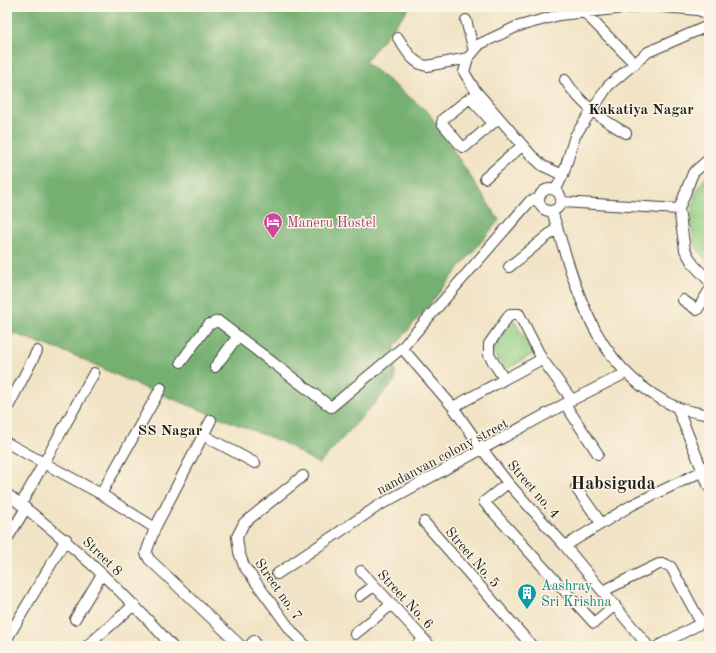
<svg xmlns="http://www.w3.org/2000/svg" width="716" height="653" viewBox="0 0 716 653" font-family="'Old Standard TT',serif">
<style>
.green{fill:#90cd83;stroke:#567450}
.forest{fill:#74b071;stroke:#486646}
.lines{fill:none;stroke-linecap:round;stroke-linejoin:round}
.minor-casing{stroke:#3c3a35;stroke-width:12}
.minor{stroke:#fff;stroke-width:10}
.labels{text-anchor:middle;stroke-width:3;stroke-linejoin:round;paint-order:stroke}
.hotel-label{font-size:14px;fill:#b23c85;stroke:#fcf5e5;text-anchor:start}
.street-label{font-size:14px;fill:#1c1c1c;stroke:#fcf5e5}
.culture-label{font-size:14px;fill:#0d838f;stroke:#fcf5e5;text-anchor:start}
.neighbourhood-label{font-size:15px;font-weight:bold;fill:#1c1c1c;stroke:#fcf5e5}
.district-label{font-size:18px;font-weight:bold;fill:#1c1c1c;stroke:#fcf5e5}
</style>
<rect width="100%" height="100%" fill="#fcf5e5"/>
<filter id="ink" filterUnits="userSpaceOnUse"><feTurbulence type="fractalNoise" baseFrequency=".025" numOctaves="2"/><feDisplacementMap in="SourceGraphic" scale="8" xChannelSelector="R" yChannelSelector="G"/><feConvolveMatrix kernelMatrix="1 2 1 2 8 2 1 2 1" color-interpolation-filters="sRGB"/></filter>
<filter id="wash" filterUnits="userSpaceOnUse"><feTurbulence type="fractalNoise" baseFrequency=".012" numOctaves="4" result="noise"/><feDisplacementMap in="SourceGraphic" scale="16" xChannelSelector="R" yChannelSelector="G"/><feGaussianBlur stdDeviation="0.9" result="paint"/><feColorMatrix in="noise" values="0 0 0 0 0 0 0 0 0 0 0 0 0 0 0 0 0 1.4 0 .05"/><feComposite in="paint" operator="in"/></filter>
<g filter="url(#wash)">
<rect width="100%" height="100%" fill="#f1e3c5"/>
<!-- green -->
<path class="green" d="M709,172V265L695,244L691,223L695,195Z
M513,320L534,353L507,369L492,353L493,346Z"/>
<!-- forest -->
<path class="forest" d="M7,7H410L365,62L428,112L499,220L395,346V381L319,464L282,442L140,386L76,356L7,331Z"/>
</g>
<g filter="url(#ink)">
<g class="lines">
<defs>
<path id="minor" d="M664,7L698,10L709,14
M584,12L635,64
M466,20L474,51
M398,38C406,49 412,64 427,66L468,58
M565,80C581,104 601,119 626,133
M493,123L470,98L443,119L442,123L462,147H465L499,118
M709,159L693,173L679,209L685,250L693,264L709,281
M563,175L543,166L531,155L475,90L464,72L468,58L480,44L516,27L559,15L634,7
M485,178L522,146
M539 200a11 11 0 1 1 22 0a11 11 0 1 1-22 0Z
M556,189L563,175L575,136L608,86L648,52L703,28L709,27
M562,202L679,209
M552,211C577,290 593,369 676,407C686,411 699,413 709,415
M509,267L557,228
M683,300L697,310L709,291
M402,348L453,407L482,449L508,483L565,546L648,646
M181,362L208,325L218,321L331,407L402,348L530,201L539,199
M215,367L238,336
M504,379L489,355V344L510,314H519L542,359L572,400
M565,404L598,454
M453,407L542,359
M677,407L709,487
M7,409L37,351
M211,420L155,528L146,553L149,559L241,646
M203,435L255,463
M7,443L101,494L155,528
M303,476L244,523L237,537L239,552L244,566L293,633L306,646
M508,483L484,502L594,623L615,605
M576,488L601,523
M7,494C67,539 122,590 172,646
M101,494L161,388
M21,504L94,373
M424,522L532,646
M7,539L26,508
M565,546L632,505L709,468
M361,571L430,646
M277,574L378,506L572,400L626,373
M603,591L659,564H665L671,567L701,623
M360,596L374,586
M75,619L102,574
M355,634L392,604
M8,637L66,539
M87,646L134,605
M249,646L254,641
M416,646L424,639
M658,646L709,619"/>
</defs>
<!-- minor casing -->
<use href="#minor" class="minor-casing"/>
<!-- minor -->
<use href="#minor" class="minor"/>
</g>
</g>
<!-- icons -->
<defs>
<symbol id="hotel-pin" viewBox="-11 -11 22 30"><path d="M0 17L-7.5 6A9.5 9.5 0 1 1 7.5 6Z" fill="#d1479c" stroke="#fcf5e5"/><path d="M-6-4.5h1.5V1H6V5H4.5V3h-9V5H-6ZM-4 0a1.8 1.8 0 1 1 3.6 0ZM.5 0V-2.5h3Q6-2.5 6 0Z" fill="#fff"/></symbol>
<symbol id="building-pin" viewBox="-11 -11 22 30"><path d="M0 17L-7.5 6A9.5 9.5 0 1 1 7.5 6Z" fill="#0f9aa8" stroke="#fcf5e5"/><path d="M-4-6H4V6H1V3H-1V6H-4ZM-2.5-4.3h1.7v1.8h-1.7ZM.8-4.3h1.7v1.8H.8ZM-2.5-1h1.7V.8h-1.7ZM.8-1h1.7V.8H.8Z" fill="#fff"/></symbol>
</defs>
<g fill-rule="evenodd">
<use href="#hotel-pin" x="262" y="211" width="22" height="30"/>
<use href="#building-pin" x="516" y="582" width="22" height="30"/>
</g>
<g class="labels">
<!-- hotel labels -->
<g class="hotel-label">
<text x="287" y="227">Maneru Hostel</text>
</g>
<!-- street labels -->
<g class="street-label">
<text transform="translate(442 456) rotate(-28)" y="5">nandanvan colony street</text>
<text transform="translate(534 489) rotate(49)" y="5">Street no. 4</text>
<text transform="translate(103 556) rotate(44)" y="5">Street 8</text>
<text transform="translate(473 557) rotate(49)" y="5">Street No. 5</text>
<text transform="translate(279 589) rotate(55)" y="5">Street no. 7</text>
<text transform="translate(406 599) rotate(47)" y="5">Street No. 6</text>
</g>
<!-- culture labels -->
<g class="culture-label">
<text x="541" y="590">Aashray<tspan x="541" dy="16">Sri Krishna</tspan></text>
</g>
<!-- neighbourhood labels -->
<g class="neighbourhood-label">
<text x="641" y="114">Kakatiya Nagar</text>
<text x="170" y="435">SS Nagar</text>
</g>
<!-- district labels -->
<g class="district-label">
<text x="613" y="489">Habsiguda</text>
</g>
</g>
<!-- margin -->
<rect width="716" height="653" fill="none" stroke="#fcf5e5" stroke-width="24"/>
</svg>
